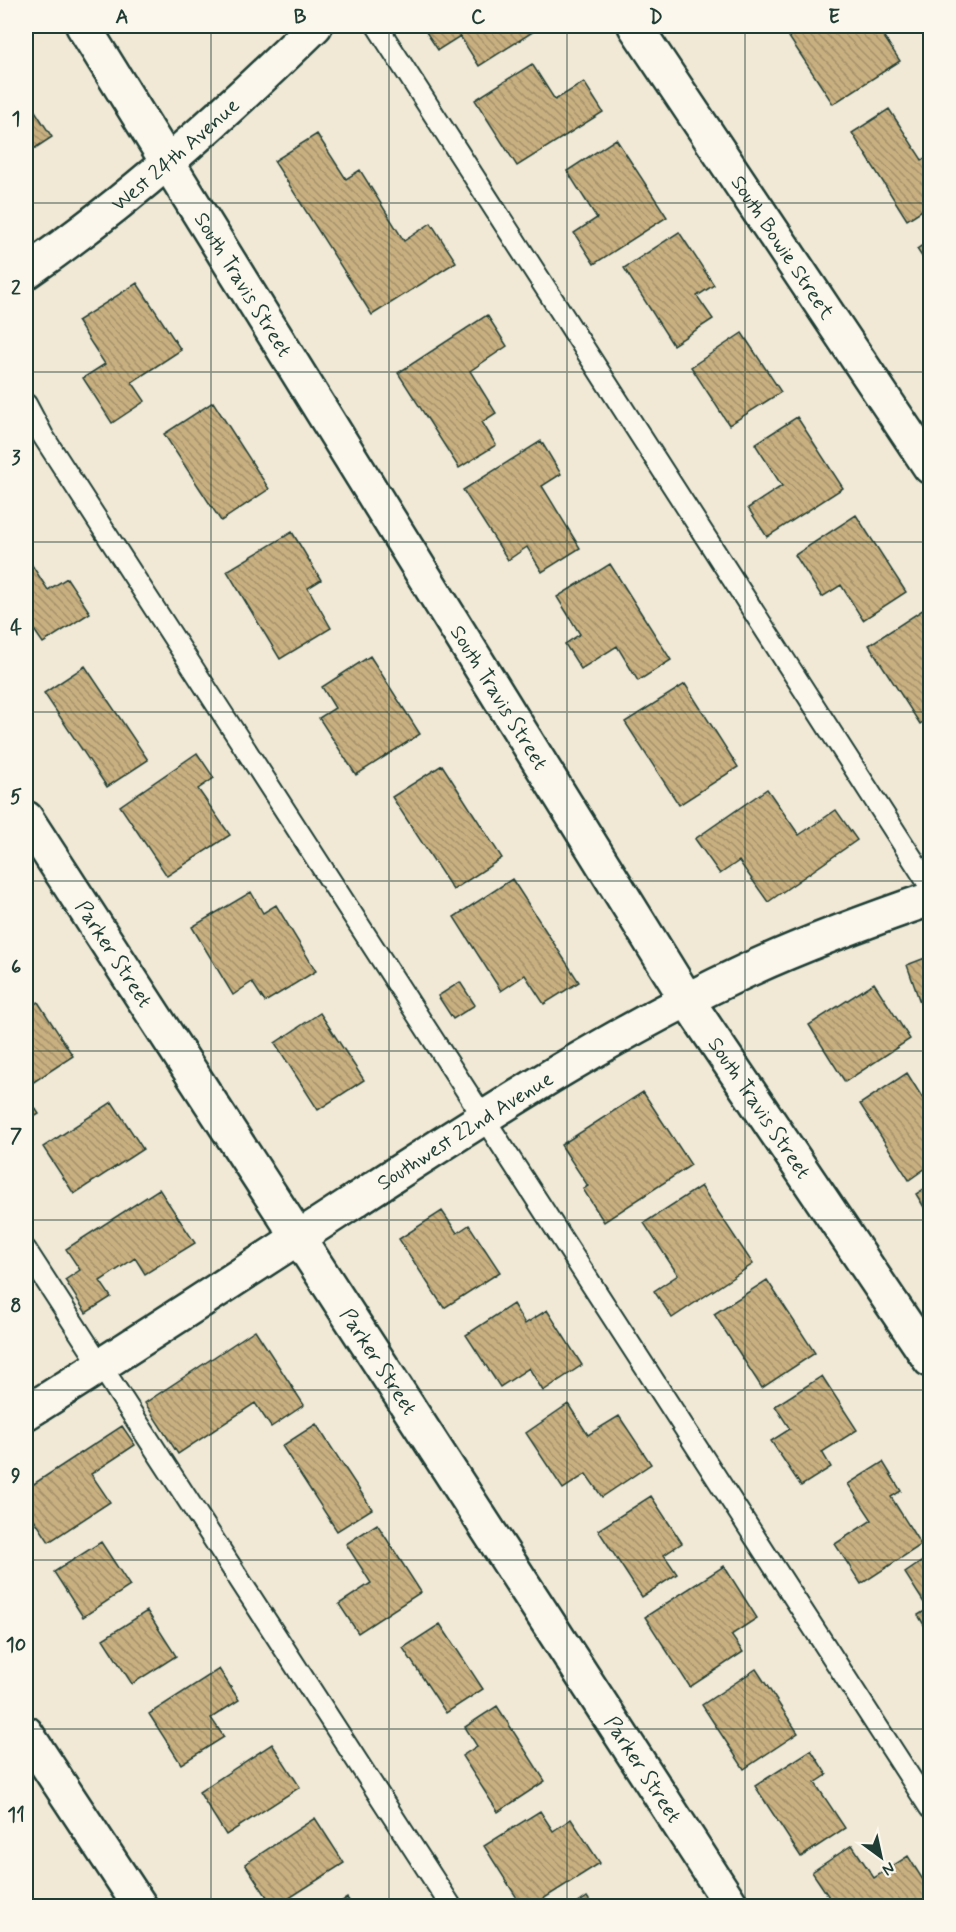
<svg xmlns="http://www.w3.org/2000/svg" width="956" height="1932" viewBox="0 0 956 1932" font-family="Mynerve,sans-serif">
<style>
.building{fill:url(#building-back-hatch);stroke:#1f3d34;stroke-width:1.5}
.lines{fill:none;stroke-linecap:round;stroke-linejoin:round}
.service-casing{stroke:#1f3d34;stroke-width:24}
.minor-casing{stroke:#1f3d34;stroke-width:38}
.tertiary-casing{stroke:#1f3d34;stroke-width:38}
.secondary-casing{stroke:#1f3d34;stroke-width:38}
.service{stroke:#fbf7ec;stroke-width:20}
.minor{stroke:#fbf7ec;stroke-width:33}
.tertiary{stroke:#fbf7ec;stroke-width:33}
.secondary{stroke:#fbf7ec;stroke-width:33}
.grid{fill:none;stroke:#1f3d34;stroke-width:1.5;stroke-opacity:0.55}
.labels{text-anchor:middle;stroke-width:4.5;stroke-linejoin:round;paint-order:stroke}
.street-label{font-size:21px;fill:#1f3d34;stroke:#fbf7ec}
.neatline{fill:none;stroke:#1f3d34;stroke-width:2}
.grid-label{font-size:20px;text-anchor:middle;font-weight:bold;fill:#1f3d34}
</style>
<defs>
<pattern id="building-back-hatch" width="6" height="6" patternUnits="userSpaceOnUse" patternTransform="scale(1.5)"><rect width="6" height="6" fill="#c9b080"/><path d="M-1 5l2 2M0 0l6 6M5-1l2 2" fill="none" stroke="#a3906a"/></pattern>
</defs>
<rect width="100%" height="100%" fill="#f1e9d6"/>
<filter id="ink" filterUnits="userSpaceOnUse"><feTurbulence type="fractalNoise" baseFrequency=".0167" numOctaves="2"/><feDisplacementMap in="SourceGraphic" scale="12" xChannelSelector="R" yChannelSelector="G"/><feConvolveMatrix kernelMatrix="1 2 1 2 8 2 1 2 1" color-interpolation-filters="sRGB"/></filter>
<g filter="url(#ink)">
<!-- building -->
<path class="building" d="M422,26H542L479,66L460,36L438,50Z
M793,26H877L900,61L833,104L785,31Z
M532,64L555,100L584,82L603,112L517,166L475,100Z
M26,97L52,137L26,154Z
M889,109L922,160L930,154V205L907,220L852,133Z
M317,134L346,179L360,170L404,241L431,223L456,262L372,315L274,161Z
M616,139L667,217L594,264L574,233L597,218L567,171Z
M679,232L714,285L697,296L713,319L673,345L624,268Z
M930,240V269L917,249Z
M137,283L181,350L132,382L145,401L112,423L83,378L105,364L77,321Z
M487,315L507,346L470,371L496,413L482,422L496,445L459,468L398,373Z
M742,333L781,392L729,425L691,367Z
M213,402L269,489L221,521L164,434Z
M797,417L843,488L767,537L748,508L782,486L755,444Z
M541,441L561,474L542,486L580,548L542,572L527,547L508,560L463,490Z
M856,515L906,592L863,620L841,585L822,597L795,555Z
M292,532L321,580L308,588L331,628L280,659L227,571Z
M26,556L48,590L67,578L90,613L43,643L28,621L26,623Z
M610,564L671,660L638,681L617,646L581,669L565,644L580,634L557,597Z
M924,609L930,619V717L920,724L869,645Z
M370,656L420,734L356,775L319,718L335,708L322,687Z
M85,666L148,760L107,787L44,693Z
M685,684L738,767L679,805L625,722Z
M197,753L214,778L198,789L230,835L167,876L120,806Z
M442,765L502,858L453,890L392,797Z
M767,789L799,835L836,810L857,840L768,902L739,861L720,874L695,839Z
M512,879L579,982L544,1004L525,975L501,991L454,917Z
M251,892L263,913L276,905L316,971L265,1002L252,982L233,995L192,927Z
M930,956V1011L924,1014L907,965Z
M460,982L475,1005L453,1019L438,996Z
M874,983L910,1039L845,1082L809,1025Z
M38,1002L73,1056L26,1087V1010Z
M320,1013L364,1080L318,1110L275,1043Z
M907,1073L930,1110V1165L909,1180L860,1104Z
M643,1092L691,1165L604,1222L583,1189L588,1186L561,1145Z
M27,1096L39,1114L26,1122V1097Z
M112,1102L143,1149L74,1194L43,1147Z
M930,1185V1217L916,1194Z
M701,1186L753,1264L672,1318L654,1291L678,1275L644,1223Z
M159,1189L195,1243L145,1274L135,1258L100,1281L111,1297L86,1313L65,1280L80,1270L66,1249Z
M442,1211L457,1233L469,1225L500,1272L444,1308L399,1239Z
M767,1280L815,1353L762,1388L714,1314Z
M513,1304L525,1324L547,1310L582,1365L543,1391L529,1368L500,1387L466,1335Z
M255,1330L304,1405L271,1427L255,1403L178,1454L145,1403Z
M822,1376L857,1430L822,1452L831,1467L801,1486L771,1441L790,1429L775,1406Z
M568,1404L588,1435L619,1416L651,1464L602,1497L586,1474L563,1489L526,1433Z
M316,1424L372,1509L337,1531L282,1446Z
M122,1426L135,1445L91,1474L110,1502L49,1542L26,1507V1489Z
M883,1462L901,1491L891,1497L921,1545L861,1584L835,1544L872,1520L848,1484Z
M651,1496L682,1543L664,1555L677,1574L642,1597L598,1530Z
M377,1524L421,1592L358,1633L339,1604L371,1583L346,1544Z
M101,1542L130,1586L83,1617L54,1572Z
M930,1556V1635L918,1615L928,1609L905,1573Z
M724,1566L757,1618L731,1635L743,1652L690,1687L645,1617Z
M147,1611L176,1656L132,1684L103,1639Z
M440,1624L483,1689L446,1713L403,1648Z
M219,1669L239,1700L211,1718L224,1737L181,1764L149,1714Z
M756,1669L798,1733L744,1769L702,1705Z
M497,1706L545,1781L498,1812L462,1756L477,1746L465,1727Z
M272,1744L300,1787L226,1835L199,1792Z
M811,1750L827,1775L815,1783L845,1828L801,1857L755,1786Z
M540,1811L553,1831L571,1819L600,1863L532,1906H522L484,1846Z
M315,1818L344,1863L277,1906H273L245,1864Z
M852,1845L874,1878L908,1856L930,1891V1896L914,1906H835L812,1872Z
M587,1897L593,1906H574Z
M347,1898L353,1906H334Z"/>
<g class="lines">
<defs>
<path id="service" d="M377,26L930,886
M26,404L43,436C337,895 636,1350 930,1808
M26,1250L451,1906"/>
<g id="minor">
<path id="s1" d="M635,26L930,467"/>
<path id="s2" d="M26,818L732,1906"/>
</g>
<g id="tertiary">
<path id="s3" d="M26,1413C148,1336 270,1256 391,1177C507,1102 624,1027 750,969C809,942 869,920 930,899"/>
<path d="M26,1733L140,1906"/>
</g>
<g id="secondary">
<path id="s4" d="M83,26L687,1000L930,1360"/>
<path id="s5" d="M26,272C130,200 224,115 315,26"/>
</g>
</defs>
<!-- service casing -->
<use href="#service" class="service-casing"/>
<!-- minor casing -->
<use href="#minor" class="minor-casing"/>
<!-- tertiary casing -->
<use href="#tertiary" class="tertiary-casing"/>
<!-- secondary casing -->
<use href="#secondary" class="secondary-casing"/>
<!-- service -->
<use href="#service" class="service"/>
<!-- minor -->
<use href="#minor" class="minor"/>
<!-- tertiary -->
<use href="#tertiary" class="tertiary"/>
<!-- secondary -->
<use href="#secondary" class="secondary"/>
</g>
</g>
<!-- grid -->
<path class="grid" d="M211,26V1906M389,26V1906M567,26V1906M745,26V1906M26,203H930M26,372H930M26,542H930M26,712H930M26,881H930M26,1051H930M26,1220H930M26,1390H930M26,1560H930M26,1729H930"/>
<g class="labels">
<!-- street labels -->
<g class="street-label">
<text dy="7" stroke="none"><textPath href="#s5" startOffset="190">West 24th Avenue</textPath></text>
<text dy="7" stroke="none"><textPath href="#s1" startOffset="266">South Bowie Street</textPath></text>
<text dy="7" stroke="none"><textPath href="#s4" startOffset="304">South Travis Street</textPath></text>
<text dy="7" stroke="none"><textPath href="#s4" startOffset="790">South Travis Street</textPath></text>
<text dy="7" stroke="none"><textPath href="#s2" startOffset="162">Parker Street</textPath></text>
<text dy="7" stroke="none"><textPath href="#s4" startOffset="1276">South Travis Street</textPath></text>
<text dy="7" stroke="none"><textPath href="#s3" startOffset="522">Southwest 22nd Avenue</textPath></text>
<text dy="7" stroke="none"><textPath href="#s2" startOffset="648">Parker Street</textPath></text>
<text dy="7" stroke="none"><textPath href="#s2" startOffset="1134">Parker Street</textPath></text>
</g>
</g>
<!-- margin -->
<rect width="956" height="1932" fill="none" stroke="#fbf7ec" stroke-width="66"/>
<!-- north arrow -->
<g transform="translate(881 1857) rotate(147)" stroke="#fbf7ec" stroke-width="4.5" paint-order="stroke">
<path d="M0-4.5L10 22L0 15L-10 22Z" fill="#1f3d34"/>
<text y="-9" font-size="16" font-weight="bold" text-anchor="middle" fill="#1f3d34">N</text>
</g>
<rect x="33" y="33" width="890" height="1866" class="neatline"/>
<g class="grid-label">
<text x="122" y="23">A</text>
<text x="300" y="23">B</text>
<text x="478" y="23">C</text>
<text x="656" y="23">D</text>
<text x="834" y="23">E</text>
<text x="16" y="125">1</text>
<text x="16" y="294">2</text>
<text x="16" y="464">3</text>
<text x="16" y="634">4</text>
<text x="16" y="803">5</text>
<text x="16" y="973">6</text>
<text x="16" y="1142">7</text>
<text x="16" y="1312">8</text>
<text x="16" y="1482">9</text>
<text x="16" y="1651">10</text>
<text x="16" y="1821">11</text>
</g>
</svg>
